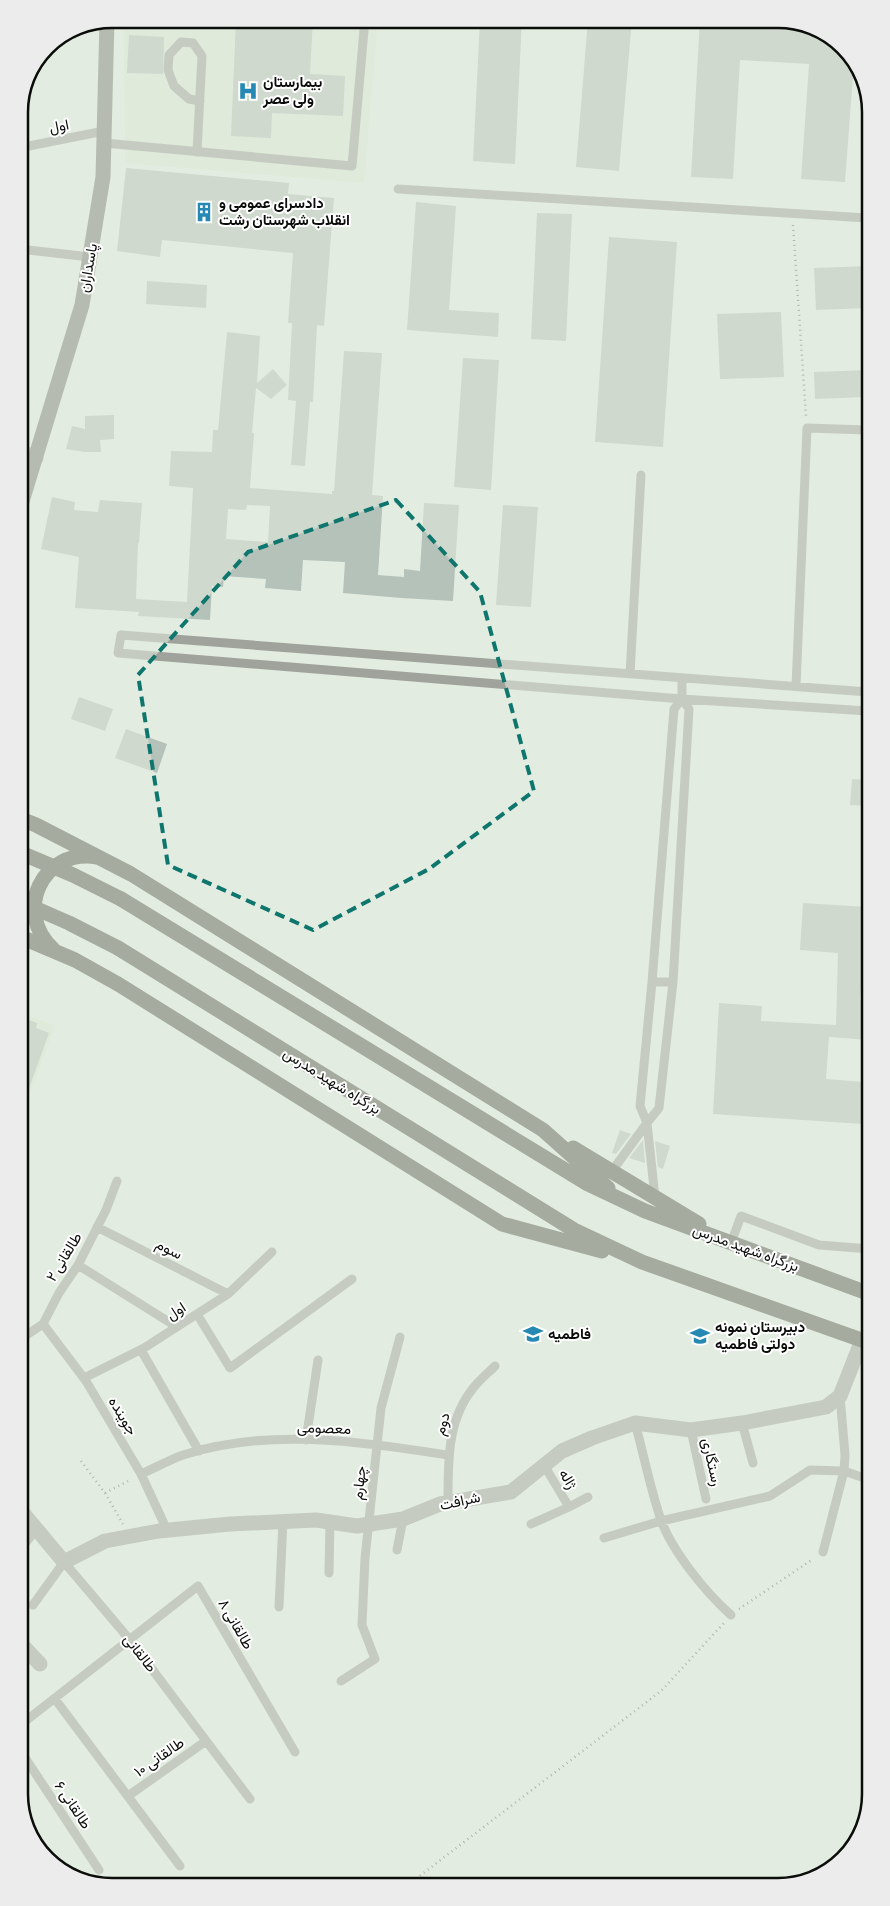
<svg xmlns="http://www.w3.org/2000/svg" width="890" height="1906" viewBox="0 0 890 1906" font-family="'Crimson Pro',Vazirmatn,serif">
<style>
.built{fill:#d9e7d3}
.building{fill:#b5c2b9;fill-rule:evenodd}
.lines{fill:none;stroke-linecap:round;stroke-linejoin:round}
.path{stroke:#71776f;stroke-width:2.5;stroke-dasharray:1 4;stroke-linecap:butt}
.service{stroke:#a0a29c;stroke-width:9}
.minor{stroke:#a0a29c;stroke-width:15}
.secondary{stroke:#7d7f76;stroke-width:15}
.trunk{stroke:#5a5c51;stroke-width:15}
.trunk-bridge{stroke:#5a5c51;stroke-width:15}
.marked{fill:none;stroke:#0f766e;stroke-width:4;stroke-dasharray:10 6;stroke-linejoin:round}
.labels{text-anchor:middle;stroke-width:4;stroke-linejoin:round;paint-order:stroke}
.poi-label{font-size:15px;font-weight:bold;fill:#0a0d09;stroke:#fff;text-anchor:start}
.street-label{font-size:15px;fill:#0a0d09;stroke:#fff}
.rim{fill:none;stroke:#0a0d09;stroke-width:2.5}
</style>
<rect width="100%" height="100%" fill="#e3ece0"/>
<!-- built -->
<path class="built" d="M124,19H378L364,183L125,163Z
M21,1014L55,1025L22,1117Z"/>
<!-- building -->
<path class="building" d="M236,19H313L310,74L345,76L343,116L272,113L271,138L231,136Z
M480,19H522L515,164L473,161Z
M588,19H632L619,171L576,167Z
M700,19H785L835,38L854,63L845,182L801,179L809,64L740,60L733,179L691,177Z
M129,35L164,37L163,74L127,73Z
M126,168L289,183L288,194L334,198L324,326L317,325L313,402H310L305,466L291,465L296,401L288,400L292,323H288L293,253L162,240L160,257L117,251Z
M416,202L456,206L449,310L499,313L498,337L407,330Z
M537,213L572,214L566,341L531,339Z
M609,237L677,242L663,447L595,442Z
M867,266V308L816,310L814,268Z
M147,281L207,285L206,308L146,304Z
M781,312L784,377L720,379L717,314Z
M227,332L260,336L257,383L273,369L287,385L271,399L256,388L252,433H254L250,488L332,494V491H334L344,351L382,353L372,495L383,496L378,575L404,577V569L420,571L424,503L459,505L453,601L401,598L343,593L345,562L303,560L301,591L265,588L266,579L224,576L223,587L212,586L210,620L138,616L139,612L75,608L79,557L41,549L52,497L75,502L74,510L98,512L100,500L142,503L139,543H138L136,599L187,602L193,488L169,486L171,451L212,452L213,430H218ZM247,505L270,506L268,542L226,539L228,509L246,510Z
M463,358L499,360L491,490L454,487Z
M867,370V397L815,399L814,372Z
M114,415V439L100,440L101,452H84L66,449L72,426L85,429V416Z
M503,505L538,507L531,607L496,605Z
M79,697L113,709L105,731L71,719Z
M126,729L167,744L157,773L115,758Z
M852,779L868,780V806L850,805Z
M803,903L867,907L860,1000H869V1040L829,1037L826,1079L864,1082L862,1124L713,1114L719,1003L762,1006L761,1021L836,1025L838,953L800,950Z
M21,1017L37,1023L36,1028L49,1033L23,1105H22Z
M620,1130L631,1134L616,1154L612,1153Z
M643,1140L645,1163L629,1158Z
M655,1141L670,1146L663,1169L658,1167Z"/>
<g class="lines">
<!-- path -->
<path class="path" d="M793,225L806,416
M81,1461L105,1493L123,1524
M105,1493L130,1480
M739,1609L813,1559
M408,1885L661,1691L724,1623"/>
<!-- service -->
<path class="service" d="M104,143L352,166L365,19
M19,148L104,131
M197,152L202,56L193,43L181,42L169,55L168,70L174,86L189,99L200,101
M398,189L867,218
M19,249L90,257
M630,674L641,475
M796,686L807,428L867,430
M868,692L121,635L118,653L682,699L868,711
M682,699L689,709L673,982L659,1108L647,1123L640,1106L652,982L674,709Z
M682,699V678
M652,982H673
M612,1171L647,1123L655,1197
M97,1227L228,1294
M731,1243L741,1216L819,1245L870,1249
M78,1265L177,1327
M197,1314L230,1368L352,1279
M43,1324L86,1381L141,1474L167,1530
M22,1338L43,1324L59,1293L78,1265L106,1210L117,1181
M141,1350L199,1451
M84,1378L144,1348L228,1294L272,1252
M635,1423C644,1455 650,1488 661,1520C672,1551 706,1593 731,1615
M742,1423L753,1463
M691,1430L706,1499
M306,1440L318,1360
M544,1465L569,1507L588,1497
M141,1474C155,1468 169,1460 183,1455C269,1427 361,1442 448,1455
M448,1503C448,1465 447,1422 471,1391C477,1382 487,1374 495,1366
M531,1524L569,1507
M604,1538L661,1521L770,1496L810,1470L844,1471L870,1480
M23,1546L37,1529
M397,1550L403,1519
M823,1552L844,1471L845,1455L840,1396
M329,1573L330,1522
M33,1605L64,1562L130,1640L250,1799
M279,1607L283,1521
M341,1681L375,1659L362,1625L365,1558L381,1408L400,1337
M55,1699L180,1866
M23,1723L198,1586L295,1752
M24,1756L99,1870
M128,1796L206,1741"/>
<!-- minor -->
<path class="minor" d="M20,451L36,458
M23,1513L64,1562L105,1541L159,1531L230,1524L316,1520L357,1526L403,1519L440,1504L511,1492L562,1451L592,1438L635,1423L691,1430L742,1423L826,1407L840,1396L862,1340
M23,1646L40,1664"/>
<!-- secondary -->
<path class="secondary" d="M20,508L82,305L103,177L107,20"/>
<!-- trunk -->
<path class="trunk" d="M21,819L36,825L131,874L543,1130L608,1188
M121,899L588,1184L645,1211L870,1294
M21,937L75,960L118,984L502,1224L602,1251
M118,948L574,1230L642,1262L870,1343
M53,949C13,912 42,848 97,857
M573,1148L699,1224"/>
<!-- trunk-bridge -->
<path class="trunk-bridge" d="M21,853L73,875L121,899
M21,902L69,923L118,948"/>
</g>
<!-- marked area -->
<path d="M0 0H890V1906H0ZM396,500L480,592L534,791L429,869L313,930L168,865L138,675L248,552Z" fill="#e3ece0" fill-opacity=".55" fill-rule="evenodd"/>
<path class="marked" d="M396,500L480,592L534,791L429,869L313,930L168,865L138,675L248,552Z"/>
<!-- icons -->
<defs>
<symbol id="hospital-bare" viewBox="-9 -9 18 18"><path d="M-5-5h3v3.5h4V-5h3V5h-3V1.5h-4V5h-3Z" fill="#2589b3" stroke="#fff" stroke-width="2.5" paint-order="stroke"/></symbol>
<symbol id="building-bare" viewBox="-9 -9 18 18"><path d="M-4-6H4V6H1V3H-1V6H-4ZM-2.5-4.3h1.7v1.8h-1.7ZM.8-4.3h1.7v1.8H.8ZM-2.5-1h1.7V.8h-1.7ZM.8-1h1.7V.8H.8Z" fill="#2589b3" stroke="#fff" stroke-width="2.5" paint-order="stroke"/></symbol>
<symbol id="school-bare" viewBox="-9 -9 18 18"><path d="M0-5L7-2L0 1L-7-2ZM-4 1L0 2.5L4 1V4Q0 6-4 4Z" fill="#2589b3" stroke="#fff" stroke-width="2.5" paint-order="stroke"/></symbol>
</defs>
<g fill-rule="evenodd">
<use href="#hospital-bare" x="234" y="77" width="28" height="28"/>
<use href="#building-bare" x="190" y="198" width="28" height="28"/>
<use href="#school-bare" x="519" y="1320" width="28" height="28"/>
<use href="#school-bare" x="686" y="1322" width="28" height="28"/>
</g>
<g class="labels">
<!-- poi labels -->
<g class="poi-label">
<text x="263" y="87">بیمارستان<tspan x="263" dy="17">ولی عصر</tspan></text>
<text x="219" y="208">دادسرای عمومی و<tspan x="219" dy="17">انقلاب شهرستان رشت</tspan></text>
<text x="715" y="1332">دبیرستان نمونه<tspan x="715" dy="17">دولتی فاطمیه</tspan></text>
<text x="548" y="1339">فاطمیه</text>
</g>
<!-- street labels -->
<g class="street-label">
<text transform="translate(59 126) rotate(-11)" y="5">اول</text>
<text transform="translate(88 268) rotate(-80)" y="5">پاسداران</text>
<text transform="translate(332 1081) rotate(32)" y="5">بزرگراه شهید مدرس</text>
<text transform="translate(746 1248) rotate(20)" y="5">بزرگراه شهید مدرس</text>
<text transform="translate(169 1249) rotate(27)" y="5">سوم</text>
<text transform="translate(64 1257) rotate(-59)" y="5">طالقانی ۲</text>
<text transform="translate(176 1311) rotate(-33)" y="5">اول</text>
<text transform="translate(123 1416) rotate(59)" y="5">جوینده</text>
<text transform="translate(442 1424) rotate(-74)" y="5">دوم</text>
<text transform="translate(324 1428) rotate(2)" y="5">معصومی</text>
<text transform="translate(712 1462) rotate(78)" y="5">رستگاری</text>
<text transform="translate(568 1479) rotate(59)" y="5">ژاله</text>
<text transform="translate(359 1483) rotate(-84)" y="5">چهارم</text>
<text transform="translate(460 1501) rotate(-12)" y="5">شرافت</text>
<text transform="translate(236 1624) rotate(60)" y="5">طالقانی ۸</text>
<text transform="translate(140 1653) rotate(52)" y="5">طالقانی</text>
<text transform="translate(159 1757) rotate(-35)" y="5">طالقانی ۱۰</text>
<text transform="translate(73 1805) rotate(56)" y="5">طالقانی ۶</text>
</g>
</g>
<!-- crop -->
<path d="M0 0H890V1906H0ZM112 28H778A84 84 0 0 1 862 112V1794A84 84 0 0 1 778 1878H112A84 84 0 0 1 28 1794V112A84 84 0 0 1 112 28Z" fill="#ebeceb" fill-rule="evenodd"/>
<path class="rim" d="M112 28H778A84 84 0 0 1 862 112V1794A84 84 0 0 1 778 1878H112A84 84 0 0 1 28 1794V112A84 84 0 0 1 112 28Z"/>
</svg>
